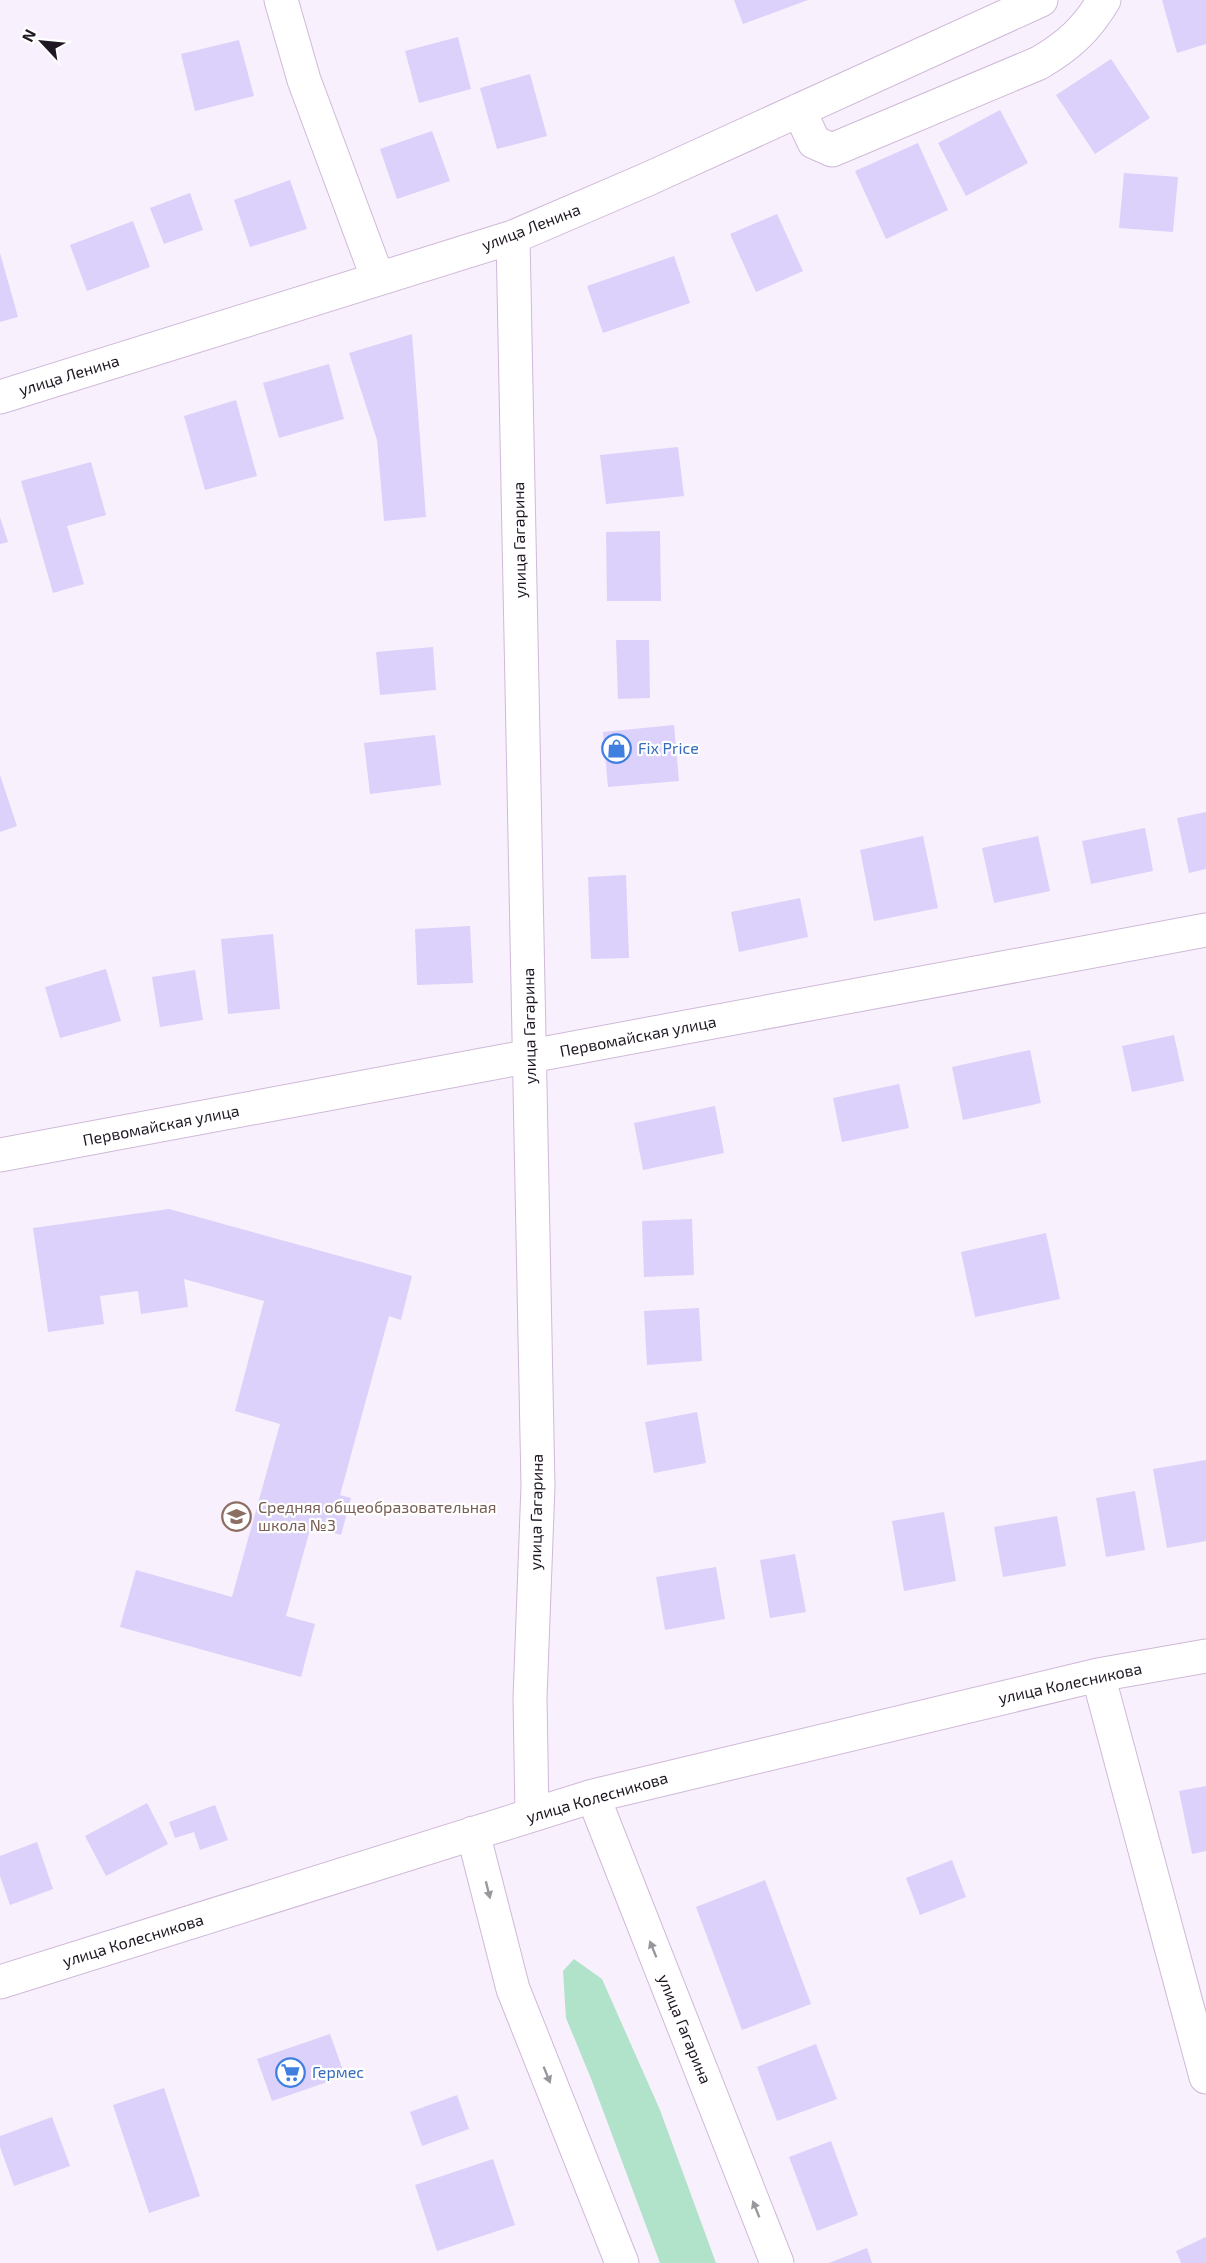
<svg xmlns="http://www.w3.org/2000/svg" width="1206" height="2263" viewBox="0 0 1206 2263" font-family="'Exo 2',sans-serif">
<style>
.green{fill:#b1e2ca}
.building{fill:#dbd1fa}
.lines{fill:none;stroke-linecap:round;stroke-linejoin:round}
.minor-casing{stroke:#cfb9d8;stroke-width:35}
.minor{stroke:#fff;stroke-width:33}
.oneway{fill:#9a979c}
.labels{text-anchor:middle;stroke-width:4.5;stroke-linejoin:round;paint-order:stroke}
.street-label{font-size:16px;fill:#1f1723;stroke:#fff}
.shop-label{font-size:16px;fill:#366cbe;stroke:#fff;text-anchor:start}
.education-label{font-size:16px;fill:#785e54;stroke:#fff;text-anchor:start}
</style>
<rect width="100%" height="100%" fill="#f9f0fd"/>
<!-- green -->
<path class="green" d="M574,1959L602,1979L660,2110L716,2263H660L592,2081L566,2018L563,1971Z"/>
<!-- building -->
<path class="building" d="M734,0H808L743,24Z
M1162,0H1206V44L1177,53Z
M458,37L471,89L419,103L405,51Z
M239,40L254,96L195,111L181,54Z
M1111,59L1150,118L1095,154L1056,95Z
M530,74L547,136L497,149L480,88Z
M1000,110L1028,163L966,196L938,143Z
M432,131L450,181L397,199L380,149Z
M918,143L948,210L886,239L855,171Z
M1124,173L1178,177L1173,232L1119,228Z
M290,180L307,229L250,247L234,200Z
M190,193L203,230L164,244L150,208Z
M777,214L803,271L756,292L730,234Z
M133,221L150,267L87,291L70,245Z
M0,253L18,317L0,322Z
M674,256L690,303L603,333L587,286Z
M412,334L426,517L384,521L377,440L349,353Z
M329,364L344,419L279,438L263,383Z
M236,400L257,476L205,490L184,416Z
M678,447L684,496L606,504L600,455Z
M91,462L106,515L67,526L84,584L53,593L21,481Z
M0,517L8,542L0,544Z
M660,531L661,601H607L606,532Z
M616,640H649L650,698L618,699Z
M433,647L436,690L380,695L376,652Z
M674,725L679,781L608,787L603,732Z
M435,735L441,785L370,794L364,743Z
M0,775L17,826L0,832Z
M1206,812V869L1189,873L1177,818Z
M1145,828L1153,871L1091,884L1082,841Z
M923,836L938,908L874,921L860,850Z
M1038,836L1050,891L994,903L982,848Z
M626,875L629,958L591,959L588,877Z
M800,898L808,937L739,952L731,912Z
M470,926L473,983L417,985L415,929Z
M273,934L280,1009L228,1014L221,939Z
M106,969L121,1021L60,1038L45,987Z
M195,970L203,1020L160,1027L152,977Z
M1174,1035L1184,1081L1132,1092L1122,1046Z
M1030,1050L1041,1103L963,1120L952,1067Z
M899,1084L909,1128L842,1142L833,1098Z
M715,1106L724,1153L643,1170L634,1123Z
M169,1209L412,1276L401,1320L389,1316L340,1495L351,1498L341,1535L311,1526L286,1616L315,1624L301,1677L120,1627L136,1570L232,1597L280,1424L235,1411L264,1301L184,1279L188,1307L141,1314L138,1291L100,1296L104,1324L48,1332L33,1228Z
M692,1219L694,1275L644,1277L642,1221Z
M1046,1233L1060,1299L975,1317L961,1252Z
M699,1308L702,1361L647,1365L644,1311Z
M697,1412L706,1463L654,1473L645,1422Z
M1206,1460V1541L1167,1548L1153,1469Z
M1135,1491L1145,1550L1106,1557L1096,1498Z
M944,1512L956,1581L904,1591L892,1521Z
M1057,1516L1066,1566L1003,1577L994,1527Z
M795,1554L806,1612L770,1618L760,1560Z
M716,1567L725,1619L665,1630L656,1577Z
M1206,1786V1851L1192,1854L1179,1791Z
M147,1803L168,1844L106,1876L85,1836Z
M215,1805L228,1840L200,1850L194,1832L175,1838L169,1822Z
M37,1842L53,1889L10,1905L0,1876V1856Z
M952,1860L966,1897L920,1915L906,1878Z
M765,1880L811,2004L742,2030L696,1907Z
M330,2034L345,2076L272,2101L257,2059Z
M816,2044L837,2099L777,2121L757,2067Z
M164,2088L200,2196L149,2213L113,2105Z
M457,2095L469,2129L422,2146L410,2112Z
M52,2117L70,2166L14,2186L0,2147V2136Z
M831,2141L858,2215L817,2231L789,2157Z
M493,2159L515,2225L437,2251L415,2185Z
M1206,2237V2263H1181L1176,2251Z
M867,2248L872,2263H829Z"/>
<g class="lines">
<defs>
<path id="minor" d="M281,0L304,80L378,279
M799,110L814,142L832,150L1039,63C1068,46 1086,30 1104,0
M513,237L538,1486L530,1698L532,1815
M0,397L513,237L648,179L1041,0
M0,1155L1206,930
M1098,1675L1206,2077
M593,1796L777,2263
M473,1833L513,1989L622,2263
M0,1982L593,1796L1098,1675L1206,1656"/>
</defs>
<!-- minor casing -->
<use href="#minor" class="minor-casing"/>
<!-- minor -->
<use href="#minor" class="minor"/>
</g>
<!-- one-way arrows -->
<defs><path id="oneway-solid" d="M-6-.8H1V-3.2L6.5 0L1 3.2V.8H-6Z" transform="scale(1.5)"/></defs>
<g class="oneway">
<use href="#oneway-solid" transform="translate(488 1890) rotate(76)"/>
<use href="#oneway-solid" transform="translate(653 1949) rotate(-112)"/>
<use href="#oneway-solid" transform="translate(547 2075) rotate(68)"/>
<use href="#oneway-solid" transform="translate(756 2209) rotate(-112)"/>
</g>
<!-- icons -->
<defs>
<symbol id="shop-ring" viewBox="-11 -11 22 22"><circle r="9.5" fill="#fff" stroke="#3f7fe0" stroke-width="1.5"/><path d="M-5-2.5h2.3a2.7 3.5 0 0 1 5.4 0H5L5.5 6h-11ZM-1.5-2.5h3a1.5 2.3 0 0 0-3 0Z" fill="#3f7fe0"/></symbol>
<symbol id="school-ring" viewBox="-11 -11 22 22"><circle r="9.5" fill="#fff" stroke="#8d6e63" stroke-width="1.5"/><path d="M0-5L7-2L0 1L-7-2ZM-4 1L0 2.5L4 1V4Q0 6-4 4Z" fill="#8d6e63"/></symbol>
<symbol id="supermarket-ring" viewBox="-11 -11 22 22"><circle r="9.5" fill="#fff" stroke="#3f7fe0" stroke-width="1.5"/><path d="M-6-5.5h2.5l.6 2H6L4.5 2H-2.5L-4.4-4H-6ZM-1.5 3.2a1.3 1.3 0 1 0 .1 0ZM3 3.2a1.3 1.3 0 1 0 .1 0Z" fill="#3f7fe0"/></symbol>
</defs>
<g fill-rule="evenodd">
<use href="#shop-ring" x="600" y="732" width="33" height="33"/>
<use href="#school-ring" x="220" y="1500" width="33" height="33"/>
<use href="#supermarket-ring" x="274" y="2056" width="33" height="33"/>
</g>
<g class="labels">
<!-- street labels -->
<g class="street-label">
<text transform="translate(531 227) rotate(-21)" y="6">улица Ленина</text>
<text transform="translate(69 375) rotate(-17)" y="6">улица Ленина</text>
<text transform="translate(519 540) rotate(-91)" y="6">улица Гагарина</text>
<text transform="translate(529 1026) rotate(-91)" y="6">улица Гагарина</text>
<text transform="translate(638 1036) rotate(-11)" y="6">Первомайская улица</text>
<text transform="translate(161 1125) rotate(-11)" y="6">Первомайская улица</text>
<text transform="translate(536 1512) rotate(-89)" y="6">улица Гагарина</text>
<text transform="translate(1070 1683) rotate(-12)" y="6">улица Колесникова</text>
<text transform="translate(597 1797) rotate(-16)" y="6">улица Колесникова</text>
<text transform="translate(133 1940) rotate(-17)" y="6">улица Колесникова</text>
<text transform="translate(685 2029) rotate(68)" y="6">улица Гагарина</text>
</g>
<!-- shop labels -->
<g class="shop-label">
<text x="638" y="754">Fix Price</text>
<text x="312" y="2078">Гермес</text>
</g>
<!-- education labels -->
<g class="education-label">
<text x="258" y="1513">Средняя общеобразовательная<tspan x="258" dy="18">школа №3</tspan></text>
</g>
</g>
<!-- north arrow -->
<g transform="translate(42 42) rotate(296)" stroke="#ffffff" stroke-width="4.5" paint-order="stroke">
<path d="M0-4.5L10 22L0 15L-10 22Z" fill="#1f1723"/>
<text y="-9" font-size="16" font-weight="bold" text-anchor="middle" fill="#1f1723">N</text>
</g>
</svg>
